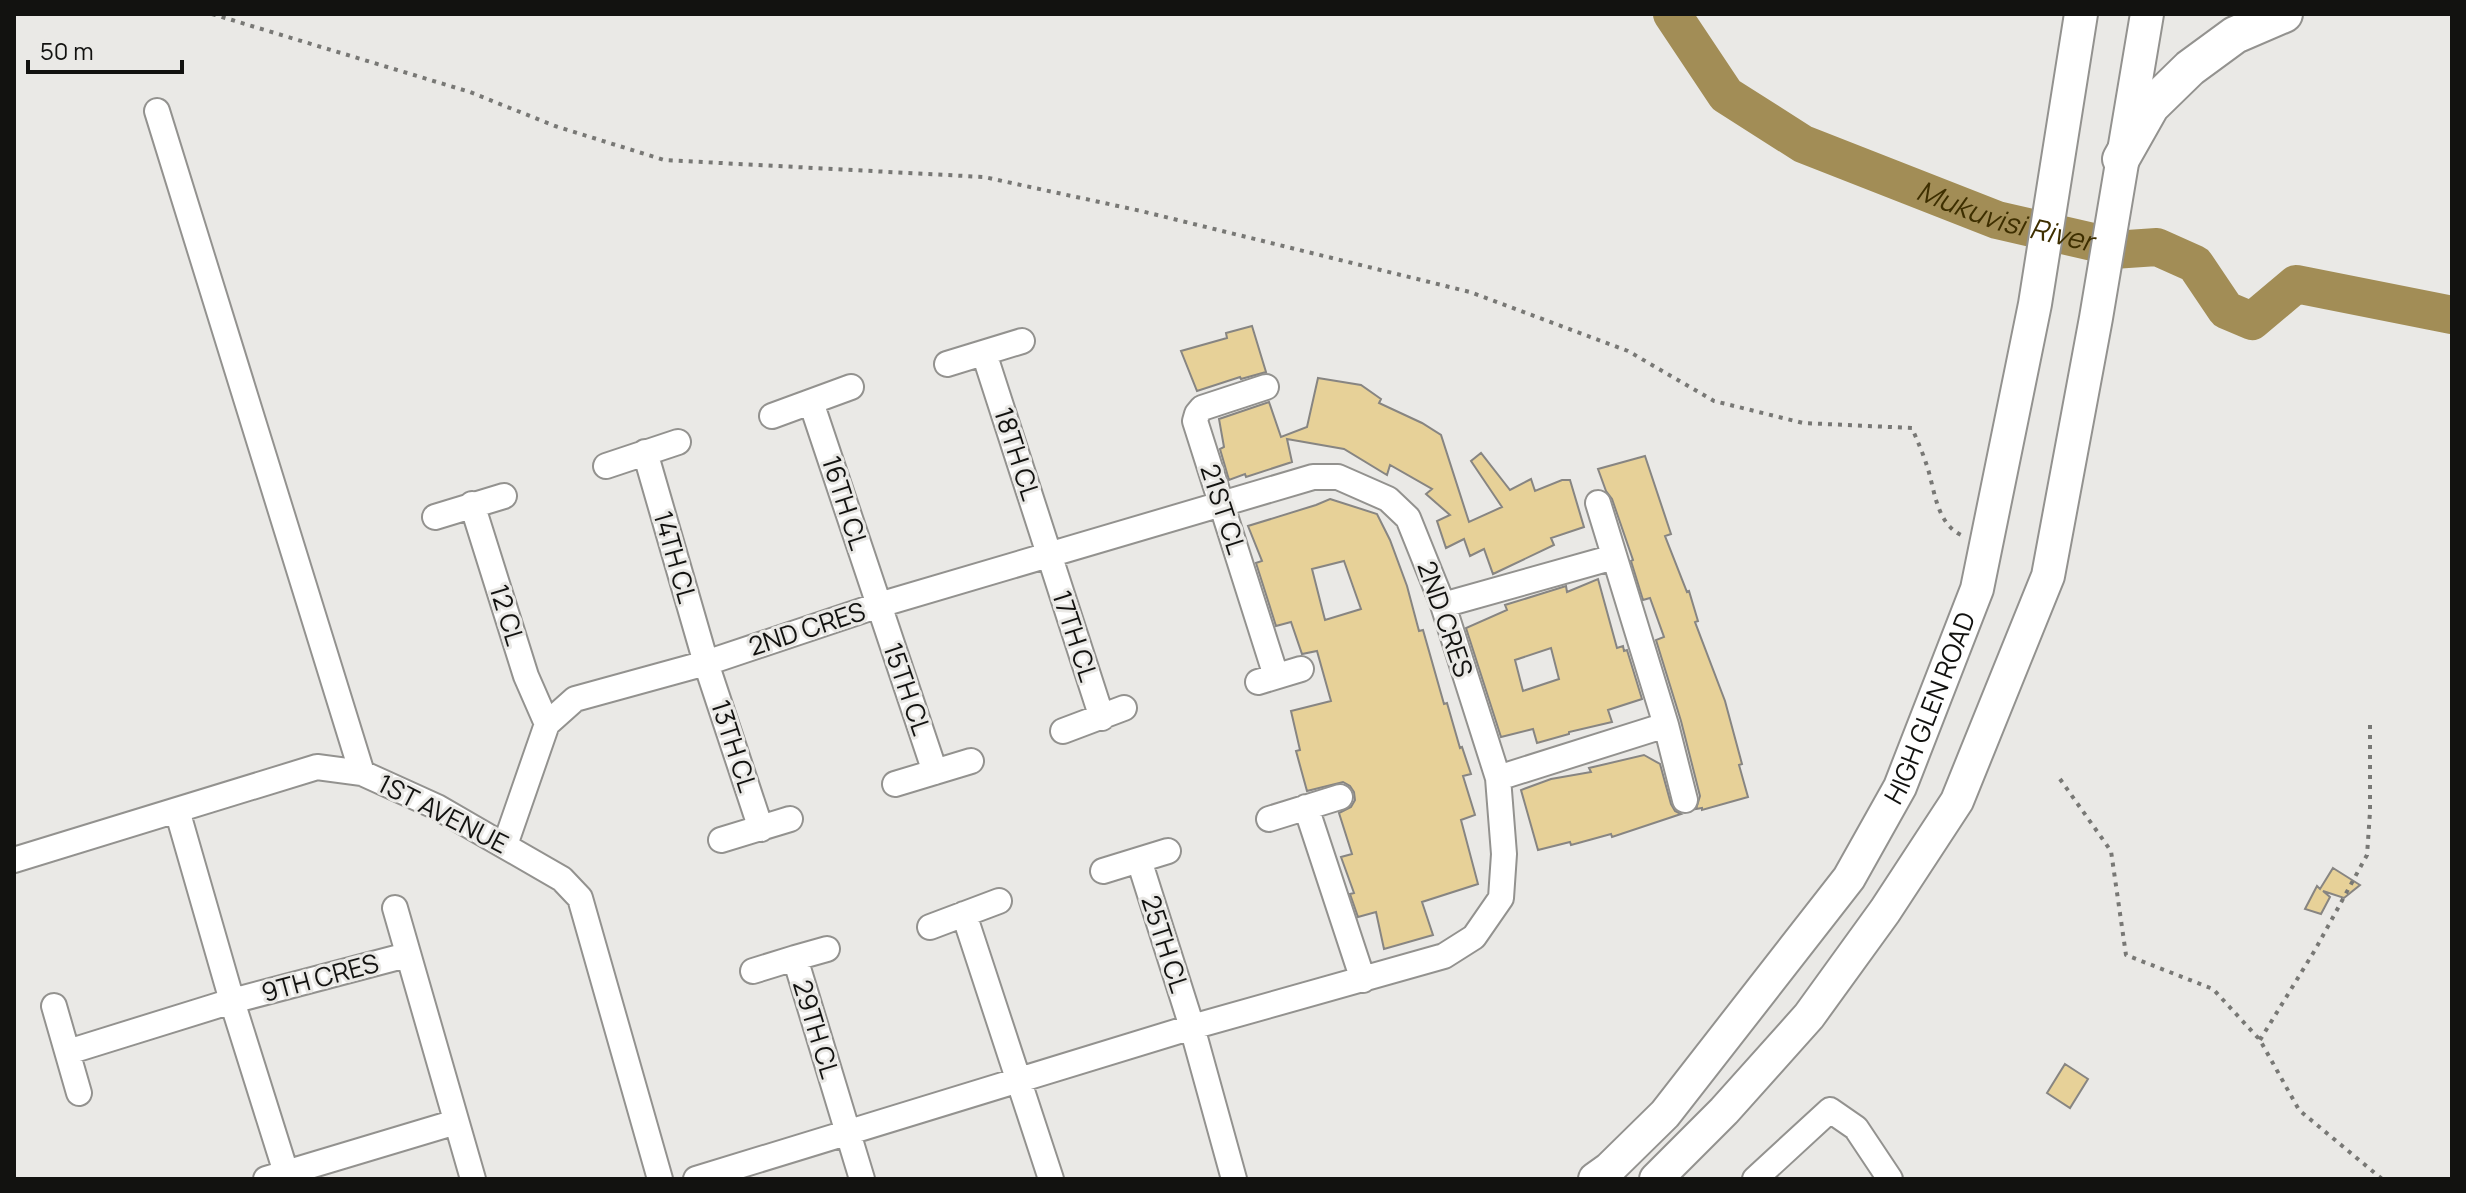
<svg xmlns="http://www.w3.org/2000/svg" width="2466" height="1193" viewBox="0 0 2466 1193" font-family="Manrope,sans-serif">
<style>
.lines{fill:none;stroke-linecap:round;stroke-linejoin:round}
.river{stroke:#a28d56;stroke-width:38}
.building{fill:#e7d198;stroke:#878582;stroke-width:2;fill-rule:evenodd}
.minor-casing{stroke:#93928f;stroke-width:28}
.major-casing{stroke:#93928f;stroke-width:36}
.highway-casing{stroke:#93928f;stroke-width:40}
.path{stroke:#787875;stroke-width:4;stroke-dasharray:4 6;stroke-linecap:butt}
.minor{stroke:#fff;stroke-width:24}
.major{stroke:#fff;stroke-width:32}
.highway{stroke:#fff;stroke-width:36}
.labels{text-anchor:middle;stroke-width:6;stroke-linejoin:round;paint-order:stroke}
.street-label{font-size:26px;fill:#121210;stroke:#eae9e6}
.water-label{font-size:28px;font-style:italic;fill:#3e2f00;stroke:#eae9e6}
</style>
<rect width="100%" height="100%" fill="#eae9e6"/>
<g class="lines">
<!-- river -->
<path class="river" id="s1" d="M1672,14L1726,95L1803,144L1997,220L2106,245L2113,250L2157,247L2195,264L2226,310L2252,321L2296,284L2452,315"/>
</g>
<!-- building -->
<path class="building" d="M1252,326L1266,372L1241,379L1240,377L1197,391L1181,351L1227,338L1226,333Z
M1318,378L1361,385L1381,399L1379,403L1422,423L1441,435L1469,522L1502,507L1471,461L1481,453L1510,490L1531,479L1535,491L1562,480H1570L1584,527L1551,538L1554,545L1493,574L1484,549L1470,556L1464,539L1446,548L1437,521L1450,515L1426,494L1432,489L1390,465L1387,475L1344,449L1287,439L1292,462L1246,477L1245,474L1229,480L1220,449L1224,447L1219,419L1269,402L1281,437L1307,427Z
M1645,456L1671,534L1665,536L1687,592L1689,591L1698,621L1695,622L1725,701L1742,764L1739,765L1748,797L1702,810V808L1696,809L1700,796L1681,721L1656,640L1664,637L1650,598L1643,600L1631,561L1633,560L1612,499L1606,491L1598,469Z
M1330,499L1377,514L1390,540L1407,586L1419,631L1423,630L1444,704L1447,703L1460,748L1462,747L1471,774L1463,776L1475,815L1461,820L1478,884L1422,902L1433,935L1384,949L1376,912L1358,917L1350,894L1354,893L1341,857L1352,854L1339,813L1351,807L1355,800L1354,792L1350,786L1343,782L1307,791L1296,751L1300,750L1291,711L1331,701L1317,651L1302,654L1291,622L1276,626L1256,563L1262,561L1248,526L1316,505ZM1344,561L1361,609L1325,620L1312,569Z
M1598,579L1617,648L1623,646L1624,651L1627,650L1642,699L1608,710L1612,722L1569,732V734L1537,743L1533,729L1501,737L1466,628L1507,610L1505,605L1566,586L1567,592ZM1551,648L1559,679L1523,691L1515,660Z
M1644,755L1660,764L1671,804L1675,811L1681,814L1612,837L1611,834L1571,845L1570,842L1538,850L1521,790L1551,779L1591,772L1589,768Z
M2333,868L2360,885L2344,898L2323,891L2330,897L2321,914L2305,909L2317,886L2320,889Z
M2065,1064L2088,1079L2070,1108L2047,1093Z"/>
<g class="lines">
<defs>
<path id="minor" d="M157,111L362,773
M984,353L1102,718
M947,364L1022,341
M1266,387L1202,408L1197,414L1195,421L1276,676
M811,402L935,772
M772,416L851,387
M645,452L706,663L761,829
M606,466L678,442
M1598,503L1666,725L1685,800
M472,504L526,676L547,724
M435,517L504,496
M1443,605L1614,557
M1258,682L1301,669
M1063,731L1124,708
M1498,778L1666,725
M895,784L971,761
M1306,807L1363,980
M177,810L232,1001L288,1179
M1269,819L1340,797
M721,840L790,819
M505,845L547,724L575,699L706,663L879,605L1313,477H1338L1388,499L1408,518L1443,605L1498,778L1504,854L1501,898L1474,937L1444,956L1192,1027L696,1179
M14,860L317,767L362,773L437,807L562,879L580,898L660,1179
M1139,860L1192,1027L1234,1179
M1103,871L1168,851
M395,908L473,1179
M964,914L1051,1179
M930,927L999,901
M827,949L795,958L862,1179
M753,971L795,958
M54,1006L79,1093
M68,1052L232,1001L407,955
M266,1179L456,1122
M1755,1179L1830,1110L1856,1128L1890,1179"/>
<g id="major">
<path id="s2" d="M1595,1179L1609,1169L1665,1114L1849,878L1900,787L1977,589L2035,304L2081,14"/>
<path d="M1656,1179L1724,1111L1809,1016L1885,911L1957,801L2048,576L2096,318L2147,14"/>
</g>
<path id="highway" d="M2121,159L2151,106L2190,68L2235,35L2284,14"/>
</defs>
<!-- minor casing -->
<use href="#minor" class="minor-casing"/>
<!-- major casing -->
<use href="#major" class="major-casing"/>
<!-- highway casing -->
<use href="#highway" class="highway-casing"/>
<!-- path -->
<path class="path" d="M212,14L470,92L555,126L664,160L984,177L1141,211L1470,292L1628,351L1714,401L1803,423L1912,428C1917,440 1922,451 1926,463C1935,488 1935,522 1961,535
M2060,779L2111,851L2126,955L2213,989L2260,1040L2299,1110L2382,1179
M2260,1040L2315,950L2367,855L2370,812V723"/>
<!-- minor -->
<use href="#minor" class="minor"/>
<!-- major -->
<use href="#major" class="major"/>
<!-- highway -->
<use href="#highway" class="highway"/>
</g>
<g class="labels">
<!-- street labels -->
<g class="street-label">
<text transform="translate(1017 454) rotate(72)" y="9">18TH CL</text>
<text transform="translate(845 503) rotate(72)" y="9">16TH CL</text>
<text transform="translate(1223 509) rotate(72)" y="9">21ST CL</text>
<text transform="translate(675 557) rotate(74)" y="9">14TH CL</text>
<text transform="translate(507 615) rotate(73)" y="9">12 CL</text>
<text transform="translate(1445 619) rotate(71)" y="9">2ND CRES</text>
<text transform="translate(807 629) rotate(-18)" y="9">2ND CRES</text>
<text transform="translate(1075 636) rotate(72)" y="9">17TH CL</text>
<text transform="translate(907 689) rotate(71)" y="9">15TH CL</text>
<text dy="9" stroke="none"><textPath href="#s2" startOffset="584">HIGH GLEN ROAD</textPath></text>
<text transform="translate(734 746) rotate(72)" y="9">13TH CL</text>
<text transform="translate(443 814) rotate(27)" y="9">1ST AVENUE</text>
<text transform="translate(1165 944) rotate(72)" y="9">25TH CL</text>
<text transform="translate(320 978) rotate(-15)" y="9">9TH CRES</text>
<text transform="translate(816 1029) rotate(73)" y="9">29TH CL</text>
</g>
<!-- water labels -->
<g class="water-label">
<text dy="10" stroke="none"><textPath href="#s1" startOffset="404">Mukuvisi River</textPath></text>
</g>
</g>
<!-- border -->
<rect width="2466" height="1193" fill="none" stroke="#121210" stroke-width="32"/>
<!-- scale -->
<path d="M28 60v12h154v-12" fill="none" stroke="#121210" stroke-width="4"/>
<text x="40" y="60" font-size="24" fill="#121210" stroke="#eae9e6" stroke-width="6" paint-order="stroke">50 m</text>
</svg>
